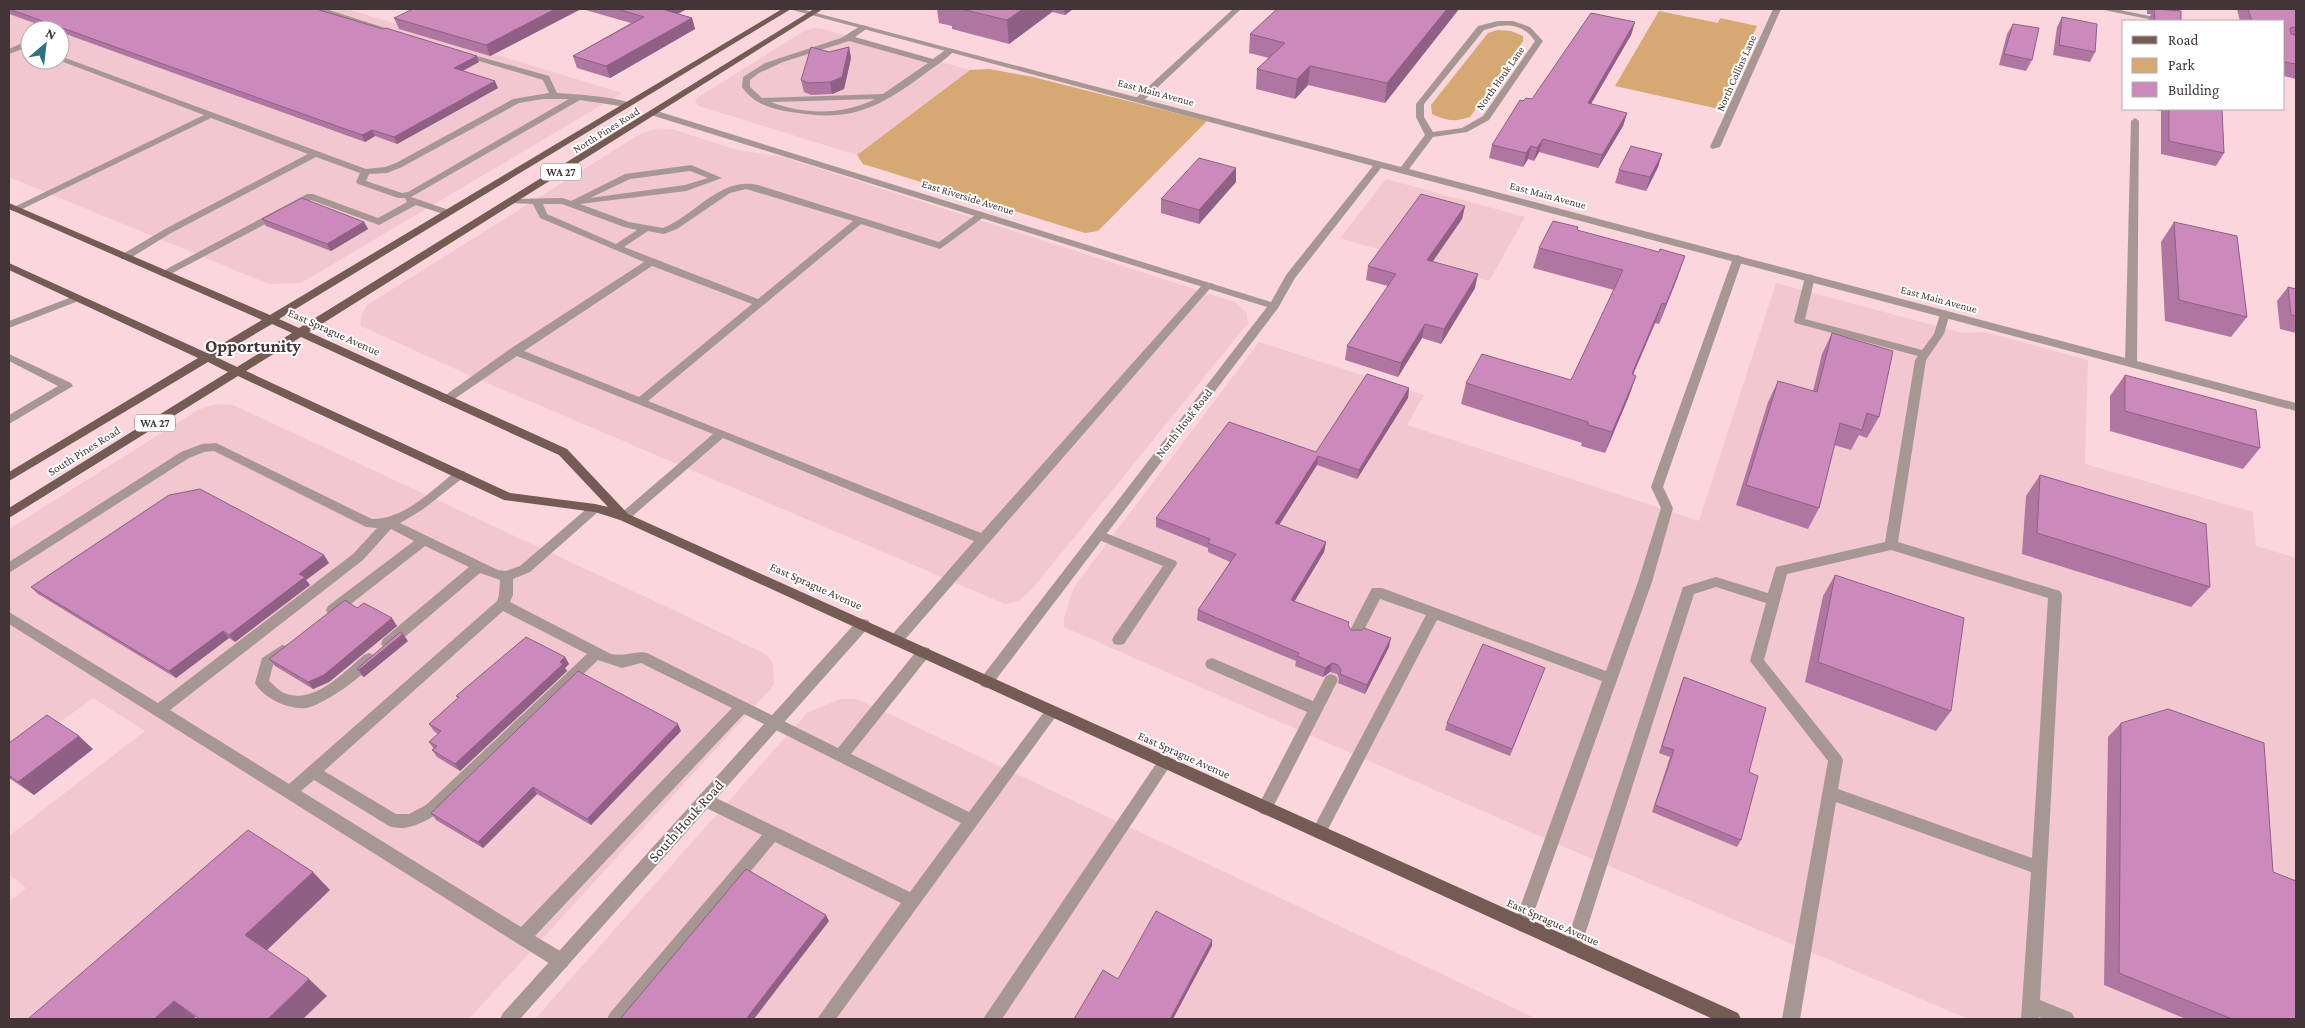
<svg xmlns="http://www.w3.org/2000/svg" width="2305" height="1028" viewBox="0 0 2305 1028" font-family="'Crimson Pro',serif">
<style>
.built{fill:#f3c7cf;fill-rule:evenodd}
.green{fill:#d6a872}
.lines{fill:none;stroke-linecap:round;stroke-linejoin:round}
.lane{fill:#a69793;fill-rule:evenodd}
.street{fill:#a69793;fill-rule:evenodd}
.primary{fill:#745b53;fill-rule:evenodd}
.wall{fill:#af76a2}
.shaded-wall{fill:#8f6084}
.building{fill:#cc89bc;stroke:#8f6084}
.labels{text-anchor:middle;stroke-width:4;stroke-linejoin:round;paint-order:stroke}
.far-street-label{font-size:11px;fill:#433537;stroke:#fff}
.shield{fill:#fff;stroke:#7b7273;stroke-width:1}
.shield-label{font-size:11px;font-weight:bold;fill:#433537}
.street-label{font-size:12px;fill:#433537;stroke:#fff}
.near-street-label{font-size:15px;fill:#433537;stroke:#fff}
.district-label{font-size:18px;font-weight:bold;fill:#433537;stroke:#fff}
</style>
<rect width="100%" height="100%" fill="#fbd6dc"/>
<!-- built -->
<path class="built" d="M9,9H347L622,93L301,283L269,284L9,177ZM30,30H60V60H30Z
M813,28L823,29L970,70L857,155L699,106L695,102L697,98L804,31Z
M672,129L737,150L783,157L1235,302L1246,312L1248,323L1033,588L1019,601L1005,604L471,376L361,326V316L367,305L640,134L652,130Z
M1386,179L1525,217L1489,281L1340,238Z
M1776,283L1962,333L1985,332L2088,360L2085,464L2253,512L2256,546L2296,558V1019H1968L1583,855L1064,627V618L1074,587L1259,342L1424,395L1407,425L1699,521Z
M223,404L233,405L665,606L767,655L773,664L774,685L469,1019H9V902L26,888L9,874V836L145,731L93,698L9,760V529L198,410L212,405Z
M840,699H857L1537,1019H535L807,713Z"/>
<!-- green -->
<path class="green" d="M1659,11L1718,23L1720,18L1757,26L1719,109L1615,86Z
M1498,30L1511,31L1523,36V41L1470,117C1455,122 1446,121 1432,114L1431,105L1488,33Z
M989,69L1033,77L1207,121L1098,231L1085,233L863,164L857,155L970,70Z"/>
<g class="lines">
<!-- lane -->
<path class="lane" d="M315,9H326L404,34L397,36Z
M1233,9H1241L1142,102H1136V98Z
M862,25L869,27L855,37L933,59L948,48L955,50C946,60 933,67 922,76C875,110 850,122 791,112C771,109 754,104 742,87L743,77L765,63L841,38ZM849,41L928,63L883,94L762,98L750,87V80L759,73L783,62ZM875,99C844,115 804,115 771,102Z
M22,43L30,44V49L25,48L9,54V49Z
M459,51L549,76L557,93C572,94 622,97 631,104L627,107L580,100L411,197L449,210V214H443L416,205L379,225L311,200L165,277L161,276V272L307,194H313L378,218L407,202L405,198H398L358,184L356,182L360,173L316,157L171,233L129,259H121V255L165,229L308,154L211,118L18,211H12L10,209L204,115L58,60H60V56L366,169L385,167L396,163L513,99L549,93L543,80L459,55ZM543,99H569L408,192L402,193L366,181L369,174L387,173L402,167L519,103Z
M2135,118L2139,121L2137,363L2131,367L2125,363L2131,121Z
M691,165L722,178L686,191L580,204L629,222L663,228C695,215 721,176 758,185L939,242L978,213H984V217L940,249L861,224L648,401L981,533L1204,283H1212L1213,285L901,644L896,645L891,644L889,640L891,636L974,541L723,438L628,520H620L618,517L620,514L713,434L517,356L450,402H442L440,399L510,349L644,262L540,218L533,204L510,203V199L563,198L571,201L625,174ZM690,171L708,178L685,185L590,198L630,179ZM746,189L853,221L758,299L624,247L648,231L664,234L677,229L730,193ZM543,204H562L624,227L637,230L616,244L547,214ZM652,266L752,304L639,397L524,351Z
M1738,255L1743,258L1663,487L1673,508L1652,582L1528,929L1522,932L1516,929L1514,924L1602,681L1437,620L1324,837L1319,839L1314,837L1311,832L1314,827L1426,615L1380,599L1360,638L1355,639L1350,638L1348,634L1372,588H1382L1606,671L1638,582L1661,508L1651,487L1733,258Z
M1810,274L1815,277L1805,319L1922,350L1934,334L1941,311L1945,310L1950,313L1944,334L1926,360L1898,542L2060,591L2062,595L2040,1000L2072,1013L2075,1019H2045L2039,1017V1019H2021L2031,872L1836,802L1800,1019H1782L1828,761L1750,661L1766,603L1716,587L1694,594L1581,947L1579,953L1573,955L1567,953L1565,947L1683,587L1716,577L1768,593L1776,567L1885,542L1915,360L1918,356L1795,323L1794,321L1805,277ZM1891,550L2048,598L2032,858L1838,789L1843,760L1841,756L1764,660L1787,574Z
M77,295L82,298L81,300L9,328V321Z
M9,354L71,383L73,386L9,424V415L58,386L9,361Z
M216,443L372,519C405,519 431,491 456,471H464L466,474L464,477L422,510L400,523L498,570L506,571L520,566L591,505H599L601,508L599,511L530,572L513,579V595L510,602L611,654C625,657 637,650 647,653L838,748L919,648L924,647L929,648L931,652L929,656L851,754L969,812L1047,708L1052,706L1057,708L1059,712L836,1019H817L901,903L775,842L627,1019H607L610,1013L762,835L700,805L697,800L700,795L705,793L710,795L910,892L961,823L744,714L535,936L567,955L569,961L567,967L561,969L555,967L9,624V612L158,703L353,554L377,528L366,527L214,451L204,452L189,458L9,573V562L181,452L202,444ZM391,529L414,541L328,606L326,610L328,614H338L425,546L469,567L383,639L381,643L383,647L388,648L393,647L480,573L500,580L499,595L497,601L289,784L170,710L363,560ZM503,611L587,654L426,805L409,814H396L324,771ZM598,660L622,668L641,663L732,708L521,927L301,791L314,780L389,826C407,832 421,823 436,815Z
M1098,530L1176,561L1177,564L1124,644L1119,645L1114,644L1112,640L1114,636L1163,566L1094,538L1092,535Z
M282,645L287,646L289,650L273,665L269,681C273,684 277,689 282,692C312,707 343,673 364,655L369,653L374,655L376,659C368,674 322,706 306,708C289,710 263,698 255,683L262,658Z
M1212,658L1313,701L1326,676L1331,674L1336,676L1338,680L1270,813L1265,815L1260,813L1257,808L1307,712L1207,668L1205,664L1207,660Z
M1165,756L1170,758L1172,762L1170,766L1002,1019H983L1160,758Z"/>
<!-- street -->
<path class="street" d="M789,9H801L1401,167L1425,135L1416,117V104L1478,26L1498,21H1513L1530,27L1543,41L1489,120L1467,132L1433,137L1409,169L2296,403V411L1381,168L1295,278L1278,308L991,686L986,688L981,686L979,682L981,678L1267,307L651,115V111H657L1271,302L1286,275L1373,166ZM1498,26C1514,24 1525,27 1535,41L1483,116L1462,128L1433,132L1424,117V104L1484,30Z
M1773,9H1781L1720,147L1712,149L1710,147Z
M2099,9H2115L2174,21H2158Z
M863,619L868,620L870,624L868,628L520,1019H500L503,1013L858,620Z"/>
<!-- primary -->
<path class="primary" d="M782,9H791L279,319L299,328L814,9H823L309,332L567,449L628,514L1738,1013L1741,1019H1713L620,520L595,512L504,500L238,376L9,518V508L228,372L208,362L9,481V472L198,358L9,270V263L207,353L262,320L9,209V203L270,315ZM272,324L292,333L237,367L216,357ZM301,337L559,455L608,507L595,504L510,493L246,371Z"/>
</g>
<!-- wall -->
<path class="wall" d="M9,9L479,62L463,71L498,88L397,144L375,136L365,142L60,32V30H54L9,14Z
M581,9L490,56L399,29L394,18Z
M582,9H687L678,14L692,18L695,29L610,78L577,68L573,56L631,23Z
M937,9H1073L1065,15L1052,12L1009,44L952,29V26L939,23Z
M1277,9H1459L1385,103L1308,85L1295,99L1256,89L1257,69L1269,58L1249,53L1250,34Z
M2147,9H2180L2179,11L2181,21H2148L2151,14H2147Z
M2237,9H2296V79L2284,76V21H2240Z
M2062,17L2095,52L2090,62L2053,55L2057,27Z
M1635,22L1631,35L1591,104L1627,113L1623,126L1598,168L1539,152L1534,161L1528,159L1523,167L1489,158L1492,145L1523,101L1532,99Z
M2013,24L2032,60L2026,71L1999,65L2007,34Z
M849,47L851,58L844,89L832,94L811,95L804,92L801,80L829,52Z
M2149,109H2222L2224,153L2216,166L2161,154V111Z
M1662,154L1658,167L1646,191L1615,183L1619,170Z
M1236,168V182L1199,224L1161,213V199Z
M1465,206L1462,219L1433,261L1475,288L1441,344L1422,338L1398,377L1345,360L1347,346L1388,286L1366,280L1368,266Z
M262,219L364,222L368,229L331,251L266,226Z
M2174,222L2247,317L2231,337L2165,321L2161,242Z
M1577,230L1678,276L1659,324L1655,323L1633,375L1636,376L1629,396L1605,453L1581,446L1582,443L1461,404L1466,383L1571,380L1614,290L1533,268L1539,248Z
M2288,287L2296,289V333L2280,329L2277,301Z
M1832,333L1879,417L1867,438L1859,435L1851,450L1834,445L1819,508L1808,529L1736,505L1768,402L1778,381L1813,391L1822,354Z
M2125,375L2260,448L2243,469L2110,431V396Z
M1409,388L1408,398L1357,479L1317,465L1279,525L1326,542L1324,552L1294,601L1348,626L1351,630L1389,647L1365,694L1338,683L1339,679L1337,674L1330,672L1323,677L1295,666L1296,661L1197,620L1198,610L1230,562L1208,552V548L1156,527V518L1316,452Z
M2040,475L2210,587L2191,607L2022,554L2026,496Z
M329,563L306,580L310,585L235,642L229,638L176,678L38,594L31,587Z
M1835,575L1951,711L1936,731L1805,682L1823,596Z
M357,608L397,626L329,682L313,689L275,666L269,659Z
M408,641L364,677L362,676L357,669Z
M565,657L569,664L565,668L567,671L460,771L437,757L432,750L434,749L429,742L438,734L434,731L429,724L458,698L456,696Z
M1545,668L1510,756L1445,730L1447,723Z
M1684,677L1749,772L1741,840L1737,847L1652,812L1670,757L1659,753L1681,684Z
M2121,723L2273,872L2296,1019H2186L2104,985L2108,737Z
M681,731L591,825L537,794L483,848L436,820L431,813Z
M9,743L93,749L34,795L9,778Z"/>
<!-- shaded-wall -->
<path class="shaded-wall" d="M555,9H581L490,56L486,45Z
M662,9H687L665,20Z
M1023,9H1052V12L1009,44L1007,20Z
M1064,9H1073L1065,15Z
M1447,9H1459L1385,103L1387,83Z
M692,18L695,29L610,78L606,66Z
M1635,22L1631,35L1584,116L1588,103Z
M849,47L851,58L844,89L832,94L830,82Z
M477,56L479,62L456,74L454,68Z
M1310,66L1308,85L1295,99L1297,79Z
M495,81L498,88L397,144L394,137Z
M1627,113L1623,126L1598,168L1602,155Z
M372,130L375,136L365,142L362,135Z
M1543,139L1539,152L1534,161L1537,148Z
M1531,146L1528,159L1523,167L1526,153Z
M1662,154L1658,167L1646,191L1650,177Z
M1236,168V182L1199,224V210Z
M1465,206L1462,219L1424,274L1427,260Z
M364,222L368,229L331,251L327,244Z
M1685,256L1678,276L1659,324L1666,304Z
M1478,274L1475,288L1441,344L1444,329Z
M1662,303L1655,323L1624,395L1632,374Z
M1425,324L1422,338L1398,377L1401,363Z
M1636,376L1629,396L1605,453L1612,432Z
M1409,388L1408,398L1357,479L1359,470Z
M1318,456L1317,465L1274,533L1275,523Z
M1326,542L1324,552L1290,609L1291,600Z
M324,555L329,563L306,580L310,585L235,642L229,635L299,574Z
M392,618L397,626L329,682L313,689L308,682Z
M223,631L229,638L176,678L169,671Z
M403,634L408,641L364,677L359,670Z
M1391,638L1389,647L1365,694L1367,685Z
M565,657L569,664L565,668L567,671L460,771L455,764Z
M1332,663L1330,672L1323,677L1325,668Z
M678,724L681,731L591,825L587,819Z
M79,736L93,749L34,795L18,782Z
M533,787L537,794L483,848L478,842Z
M313,872L330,890L264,953L245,935Z
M826,915L829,921L754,1019H746Z
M1212,940V946L1173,1019H1170Z
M309,979L327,996L303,1019H268Z
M174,1001L196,1017L193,1019H154Z"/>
<!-- building -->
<path class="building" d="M9,9H316L383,29L386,28L477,56L454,68L495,81L394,137L372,130L362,135Z
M413,9H555L486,45L394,18Z
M617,9H662L692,18L606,66L573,56L644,17Z
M961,9H1023L1007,20Z
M1277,9H1447L1387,83L1310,66L1297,79L1257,69L1285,43L1250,34Z
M2154,9L2181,11V21H2155Z
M2248,9H2296V28L2293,27L2290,28L2291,34L2296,35V64L2284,62V21H2252Z
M1591,13L1635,22L1588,103L1627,113L1602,155L1543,139L1537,148L1531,146L1526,153L1492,145L1520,100L1523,101L1526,98L1532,99Z
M2062,17L2097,24L2095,52L2059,45Z
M2013,24L2039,28L2032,60L2004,54Z
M811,47L829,52L849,47L842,77L830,82L808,83L801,80Z
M2169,109H2222L2224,153L2169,141Z
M1631,146L1662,154L1650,177L1619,170Z
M1199,158L1236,168L1199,210L1161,199Z
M1421,194L1465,206L1427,260L1478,274L1444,329L1425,324L1401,363L1347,346L1396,274L1368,266Z
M302,198L364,222L327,244L262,219Z
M1553,221L1578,227L1577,230L1659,252L1660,249L1685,256L1666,304L1662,303L1632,374L1636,376L1612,432L1588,425V422L1466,383L1482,354L1571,380L1623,270L1539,248Z
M2174,222L2237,236L2247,317L2179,300Z
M2288,287L2296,289V316L2291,315Z
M1832,333L1893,351L1879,417L1867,413L1862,430L1840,423L1819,508L1746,485L1778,381L1817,392Z
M1367,374L1409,388L1359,470L1318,456L1275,523L1326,542L1291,600L1349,622L1348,625L1351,630H1362L1364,628L1391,638L1367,685L1340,674L1341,670L1338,665L1332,663L1325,668L1297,656L1299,653L1198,610L1236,554L1208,543L1210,539L1156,518L1229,422L1316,452Z
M2125,375L2256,410L2260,448L2125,411Z
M2040,475L2206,524L2210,587L2037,533Z
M200,489L324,555L299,574L305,577L229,635L223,631L169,671L31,587L169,495Z
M1835,575L1964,618L1951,711L1818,662Z
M345,600L357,608L364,603L392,618L324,675L308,682L269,659Z
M400,632L403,634L359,670L357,669Z
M526,637L565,657L560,662L563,664L455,764L432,750L437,746L429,742L441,731L429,724L459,697L456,696Z
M1483,644L1545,668L1512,749L1447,723Z
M578,671L678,724L587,819L533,787L478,842L431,813Z
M1684,677L1766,708L1749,772L1758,776L1741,840L1655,805L1674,750L1662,746Z
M2168,709L2264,743L2273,872L2296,881V1019H2232L2119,973L2121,723Z
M47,715L79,736L18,782L9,775V743Z
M248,830L313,872L245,935L309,979L268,1019H200L174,1001L154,1019H28Z
M746,869L826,915L746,1019H620Z
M1156,911L1212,940L1170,1019H1074L1103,970L1118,979Z"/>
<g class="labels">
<!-- far-street labels -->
<g class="far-street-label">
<text transform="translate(1736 73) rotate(-66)" y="4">North Collins Lane</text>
<text transform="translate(1500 78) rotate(-55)" y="4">North Houk Lane</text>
<text transform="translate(1156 92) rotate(15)" y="4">East Main Avenue</text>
<text transform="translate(606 130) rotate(-32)" y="4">North Pines Road</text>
<text transform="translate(1548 195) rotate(15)" y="4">East Main Avenue</text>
<text transform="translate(968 197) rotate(17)" y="4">East Riverside Avenue</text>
<text transform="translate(1939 299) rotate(15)" y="4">East Main Avenue</text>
</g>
<!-- shield labels -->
<g class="shield">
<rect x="541" y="163.5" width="40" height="17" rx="4"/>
<rect x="135" y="414.5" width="40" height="17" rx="4"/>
</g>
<g class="shield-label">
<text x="561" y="176">WA 27</text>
<text x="155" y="427">WA 27</text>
</g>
<!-- street labels -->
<g class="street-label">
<text transform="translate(334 332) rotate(24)" y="4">East Sprague Avenue</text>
<text transform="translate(1184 423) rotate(-52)" y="4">North Houk Road</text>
<text transform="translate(84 451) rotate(-32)" y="4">South Pines Road</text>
<text transform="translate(816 586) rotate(24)" y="4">East Sprague Avenue</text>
<text transform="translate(1184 755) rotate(24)" y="4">East Sprague Avenue</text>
<text transform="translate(1553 922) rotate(24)" y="4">East Sprague Avenue</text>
</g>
<!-- near-street labels -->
<g class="near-street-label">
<text transform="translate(686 821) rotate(-48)" y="5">South Houk Road</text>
</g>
<!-- district labels -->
<g class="district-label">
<text x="253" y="352">Opportunity</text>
</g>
</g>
<!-- border -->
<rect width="2305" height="1028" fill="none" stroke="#433537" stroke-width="20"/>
<!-- legend -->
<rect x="2122" y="20" width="162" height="90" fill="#ffffff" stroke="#b4aeaf"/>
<rect x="2132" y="36" width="25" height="8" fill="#745b53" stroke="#b4aeaf"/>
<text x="2168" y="45" font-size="15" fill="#433537">Road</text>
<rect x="2132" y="58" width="25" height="15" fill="#d6a872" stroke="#b4aeaf"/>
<text x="2168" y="70" font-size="15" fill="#433537">Park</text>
<rect x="2132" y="82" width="25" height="15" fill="#cc89bc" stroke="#b4aeaf"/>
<text x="2168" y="95" font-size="15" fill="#433537">Building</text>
<!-- north arrow -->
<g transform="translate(45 45) rotate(28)"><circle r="24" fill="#ffffff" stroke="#b4aeaf"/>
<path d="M0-4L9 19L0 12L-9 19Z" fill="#2e7581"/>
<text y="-8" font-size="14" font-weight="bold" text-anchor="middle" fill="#433537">N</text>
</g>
</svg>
